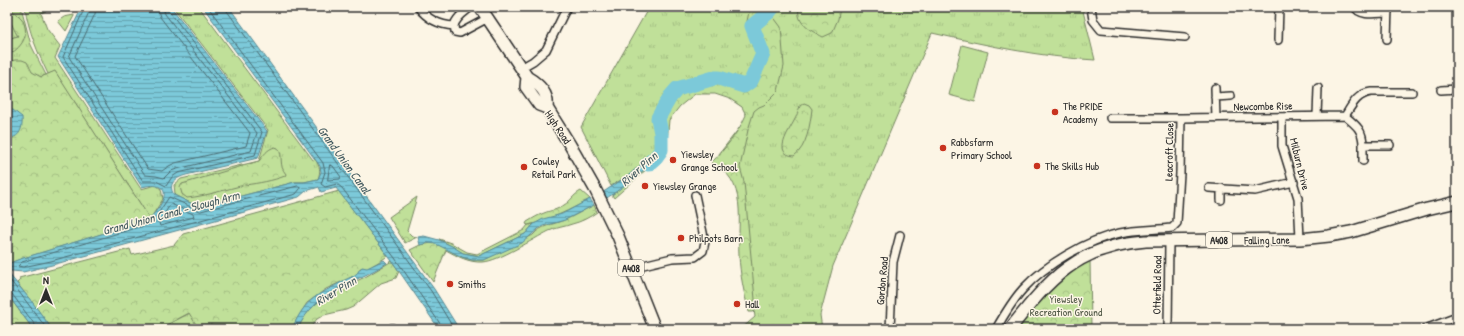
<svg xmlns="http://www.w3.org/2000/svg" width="1464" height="336" viewBox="0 0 1464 336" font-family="'Patrick Hand',sans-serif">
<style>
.grass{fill:url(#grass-tufts);stroke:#768662}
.forest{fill:url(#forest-crowns);stroke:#768662}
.garden{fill:#c0e099;stroke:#768662}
.water{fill:url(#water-rules);stroke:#5b8a93}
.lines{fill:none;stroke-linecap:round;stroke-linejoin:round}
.shore{stroke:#4b6a71;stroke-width:1}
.river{stroke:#7bc9d9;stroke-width:15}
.minor-casing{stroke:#2b2b2b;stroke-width:10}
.primary-casing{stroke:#2b2b2b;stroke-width:14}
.minor{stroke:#fcf5e5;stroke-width:7}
.primary{stroke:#fcf5e5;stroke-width:11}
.poi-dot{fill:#c8321e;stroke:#fcf5e5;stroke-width:1.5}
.labels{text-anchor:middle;stroke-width:3;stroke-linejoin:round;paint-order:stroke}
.shield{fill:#fcf5e5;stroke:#6a6863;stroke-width:1}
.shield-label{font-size:10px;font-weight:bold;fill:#2b2b2b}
.poi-label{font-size:11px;fill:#2b2b2b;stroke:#fcf5e5;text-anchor:start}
.street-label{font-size:11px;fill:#2b2b2b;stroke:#fcf5e5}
.park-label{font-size:11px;fill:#505846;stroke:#fcf5e5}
.water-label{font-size:12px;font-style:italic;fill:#435a5f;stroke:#fcf5e5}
</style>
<defs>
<pattern id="grass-tufts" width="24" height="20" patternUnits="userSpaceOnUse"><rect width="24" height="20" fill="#c0e099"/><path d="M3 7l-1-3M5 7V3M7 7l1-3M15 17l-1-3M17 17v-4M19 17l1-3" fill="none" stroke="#a5c084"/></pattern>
<pattern id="forest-crowns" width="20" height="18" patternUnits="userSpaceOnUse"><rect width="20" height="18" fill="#c0e099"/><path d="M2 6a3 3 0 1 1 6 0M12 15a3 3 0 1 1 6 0" fill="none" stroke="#a5c084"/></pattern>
<pattern id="water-rules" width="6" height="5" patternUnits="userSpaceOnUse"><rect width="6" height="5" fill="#7bc9d9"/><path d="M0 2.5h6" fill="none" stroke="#65a3b0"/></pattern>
</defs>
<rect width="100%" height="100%" fill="#fcf5e5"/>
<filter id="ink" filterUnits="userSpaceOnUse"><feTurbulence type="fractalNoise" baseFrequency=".025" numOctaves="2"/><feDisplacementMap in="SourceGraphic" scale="8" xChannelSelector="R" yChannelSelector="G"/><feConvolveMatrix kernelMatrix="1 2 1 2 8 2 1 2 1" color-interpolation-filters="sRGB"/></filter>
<g filter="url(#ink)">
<!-- grass -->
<path class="grass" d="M8,7H21L31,45L46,75L41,77L7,62V56C20,48 30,36 22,20C19,15 12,12 8,7Z
M25,7H43L46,11L41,13L47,29L60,46L55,58L141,189L156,185L161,189L163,199L150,219L55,72L48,74C38,53 28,30 25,7Z
M173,7H199L313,160L315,159C320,167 321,170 318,179L304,182H295L199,207L174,195L175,194L174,185L181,179L259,161L268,130Z
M649,7H1082L1095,60C1039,57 986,45 932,33L833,266L820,315L822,329H741L755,317L739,193L719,154L751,113L705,81L719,79L730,81L719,78H714L677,89L670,97L658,118L661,133V142L659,149L629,175L611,186L581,127Z
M74,15V16L66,31L58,21L64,17Z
M7,18L10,20L18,36L7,39Z
M534,224L525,234L479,256L463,253L439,239L451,243L467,252L477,254L524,230L528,225Z
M190,313L205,323L214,325L220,329H159Z"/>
<!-- forest -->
<path class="forest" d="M7,7C11,10 19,15 22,19C31,36 21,48 7,56V39L18,36C14,31 12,22 7,18Z
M750,7H767L750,25L746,26Z
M799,7H840L838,19L832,33L823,37C810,30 796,24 799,7Z
M769,12L775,19L781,27L784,66L778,91L764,105L759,107L754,111L748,130L740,167L744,182L756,310L753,312H749C744,293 740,275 739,255C737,222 749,179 711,163C725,149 738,133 746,115L742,107L730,99L715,94H695L680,106L669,120L667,142L665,151L657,160L614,198L612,195L648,166L663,151L659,118L671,97L677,89L714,79H719L744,86L751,81L763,54L752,26Z
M15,60H22L27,62L32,72L41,77L55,71L150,219L21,259L7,264V62Z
M804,103L809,105L812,109C810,125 807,147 794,156C772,154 789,131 794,121C797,116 798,111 800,106Z
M275,147L278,148C284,157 278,165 286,174L285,176C272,181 259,183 245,185C226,189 207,196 187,198L182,194L180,187L182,184L259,161C264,155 267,149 275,147Z
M339,191L388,256L367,269L360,268L358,274L326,289L307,303L297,319L292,329H220C212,324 206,323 197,326L189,313L159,329H52L17,283L20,280L19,278L130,249L132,255L174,245L183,234Z
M581,191L590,199C570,210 550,220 528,225L526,224L527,222C532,219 538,215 544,213C551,210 558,210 564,205C571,201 573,195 581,191Z
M417,197L407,231L412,236L417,237L405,243L389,217Z
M594,205L597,212C590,217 581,222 572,224C564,227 558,227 549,231C533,239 499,261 483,262C469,263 457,256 446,250L433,282L410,250L420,245L432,243L444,247L462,257L472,260H484L533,235C541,225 553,225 564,220C575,216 584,210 594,205Z
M1090,259L1091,329H1016L1026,315L1067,273Z
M392,261L399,271L396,278L381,283L353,307L346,310L324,315L317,319L309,329H298C310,299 338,290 365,277C374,272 383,266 392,261Z
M7,294L33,329H7Z"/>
<!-- garden -->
<path class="garden" d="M962,45L988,52L975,102L949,95Z"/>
<!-- water -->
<path class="water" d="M82,7H171L267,131L258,158L186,175C176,178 167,183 174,195L199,207L295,182H304L318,179L321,172L320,166L203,7H229L434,289L459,329H439L392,261L336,188L321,192L319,187L306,191L299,197L52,265L23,272L12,271L7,272V264L20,259L150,219C154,213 160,207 163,200C169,184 152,184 142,187L58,57Z
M7,109L13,110L22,117C23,128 20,139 7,138Z
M659,149L663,151C653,165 617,192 602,201L599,195L629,175Z
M590,199L594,205L565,220L543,226L538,229L522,243L484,260H472L462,257L436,244L428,243L420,245L418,237L424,236L439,240L452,246L463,253L479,256L525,234L534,224L543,219L562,214Z
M384,260L387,263C356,283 313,292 298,329H292C306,297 317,296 345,280C348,278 353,277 356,274C358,273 359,269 362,267L367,268Z
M9,274L33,303L52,329H33L7,294V275Z"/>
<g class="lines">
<!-- shore -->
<path class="shore" d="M85,7L63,57L143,181H156L166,186L172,177L178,173L255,155L262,132L169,11L168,7
M90,7L89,12L69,57L145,175L156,176L164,178L171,171L177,169L251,151L257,133L165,14L163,7
M96,7L95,14L75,56L148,169L162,171L169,166L175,163L246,146L250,133L160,17L157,7
M208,7L323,163L325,172L321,184L325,187L337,184L342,188L395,258L441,325L442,329
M226,7L227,11L431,291L454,329
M330,165L333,166L341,177L340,179L328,180Z
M299,186L300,189L296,194L51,261L23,267L18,266L22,262L152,223L169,197L200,211Z
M171,204L193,214L194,217L160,226L159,223Z
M7,279L10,280L47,329
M7,292L12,294L35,325L36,329"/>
<!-- river -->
<path class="river" d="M648,164L656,157L661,150V133L658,118L670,97L677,89L714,78H719L744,86L751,81L763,54L752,26L769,12L773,7"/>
<defs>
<path id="minor" d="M418,7C427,19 439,25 454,26
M1091,7L1093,20L1101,30L1185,37
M1355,7C1359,17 1379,13 1388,13
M454,26L455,32L460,33L488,18
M454,26C456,17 465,12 471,7
M1387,39L1388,7
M1278,40L1279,7
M521,68L533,61L546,50L567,7
M1215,88L1216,118
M1441,90L1457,89
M1215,97L1231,96
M1317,116L1318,88
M1345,116C1356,125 1363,130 1363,145H1390
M1282,117V146L1298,198L1300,239
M1181,118L1345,116C1352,105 1357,94 1371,92H1412
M1363,145V161
M1209,188L1255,191L1294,182
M1221,200V188
M631,268L672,258L695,257L703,251L705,242L695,195
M392,328V329
M890,329L893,262L900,235
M996,329C1004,315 1012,301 1023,289C1046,264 1087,240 1120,233C1137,229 1155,230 1172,228L1177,223L1180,173L1181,118H1110
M1168,329L1169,241
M1425,329L1457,317"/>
<path id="primary" d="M480,7L527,77L526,87L539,105L547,108L570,145L595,189L618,236L655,329
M527,77C539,84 549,93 547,108
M1010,329C1050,278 1078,246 1146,241L1300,239L1329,236L1351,232L1427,209L1457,202"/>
</defs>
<!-- minor casing -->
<use href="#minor" class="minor-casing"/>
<!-- primary casing -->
<use href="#primary" class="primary-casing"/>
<!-- minor -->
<use href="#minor" class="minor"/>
<!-- primary -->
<use href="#primary" class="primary"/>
</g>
</g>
<!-- markers -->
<g class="poi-dot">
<circle cx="1055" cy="112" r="4"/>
<circle cx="943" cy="148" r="4"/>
<circle cx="673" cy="160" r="4"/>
<circle cx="1037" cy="166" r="4"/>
<circle cx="524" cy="167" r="4"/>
<circle cx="645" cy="186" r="4"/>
<circle cx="681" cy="238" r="4"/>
<circle cx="450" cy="284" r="4"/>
<circle cx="737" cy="304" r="4"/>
</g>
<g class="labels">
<!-- shield labels -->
<g class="shield">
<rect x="1206" y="232" width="26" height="16" rx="3"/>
<rect x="618" y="260" width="26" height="16" rx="3"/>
</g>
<g class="shield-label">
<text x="1219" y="244">A408</text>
<text x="631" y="272">A408</text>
</g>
<!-- poi labels -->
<g class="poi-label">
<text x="1063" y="110">The PRIDE<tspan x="1063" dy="13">Academy</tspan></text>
<text x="951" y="146">Rabbsfarm<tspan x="951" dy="13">Primary School</tspan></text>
<text x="681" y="158">Yiewsley<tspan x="681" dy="13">Grange School</tspan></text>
<text x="532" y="165">Cowley<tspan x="532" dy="13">Retail Park</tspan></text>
<text x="1045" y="170">The Skills Hub</text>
<text x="653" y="190">Yiewsley Grange</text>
<text x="689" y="242">Philpots Barn</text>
<text x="458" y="288">Smiths</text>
<text x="745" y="308">Hall</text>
</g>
<!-- street labels -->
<g class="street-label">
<text transform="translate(1263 106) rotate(-1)" y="4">Newcombe Rise</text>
<text transform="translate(558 127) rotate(56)" y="4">High Road</text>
<text transform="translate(1169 152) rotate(-89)" y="4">Leacroft Close</text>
<text transform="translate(1300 164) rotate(76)" y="4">Milburn Drive</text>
<text transform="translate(1267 240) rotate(-1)" y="4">Falling Lane</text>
<text transform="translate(882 281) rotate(-85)" y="4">Gordon Road</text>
<text transform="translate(1157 285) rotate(-89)" y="4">Otterfield Road</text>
</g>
<!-- park labels -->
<g class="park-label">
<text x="1066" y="303">Yiewsley<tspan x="1066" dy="13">Recreation Ground</tspan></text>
</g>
<!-- water labels -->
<g class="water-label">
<text transform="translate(344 160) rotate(54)" y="4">Grand Union Canal</text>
<text transform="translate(639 169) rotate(-42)" y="4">River Pinn</text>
<text transform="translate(171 213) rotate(-15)" y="4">Grand Union Canal - Slough Arm</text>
<text transform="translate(336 291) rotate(-31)" y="4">River Pinn</text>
</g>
</g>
<!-- margin -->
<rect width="1464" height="336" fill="none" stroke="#fcf5e5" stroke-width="24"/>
<rect x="12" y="12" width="1440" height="312" fill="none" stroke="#2b2b2b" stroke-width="1.5" filter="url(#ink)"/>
<!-- north arrow -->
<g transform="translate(46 290)" stroke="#fcf5e5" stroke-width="3" paint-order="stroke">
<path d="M0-3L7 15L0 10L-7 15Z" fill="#2b2b2b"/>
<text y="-6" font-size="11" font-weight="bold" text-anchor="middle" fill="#2b2b2b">N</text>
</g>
</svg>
